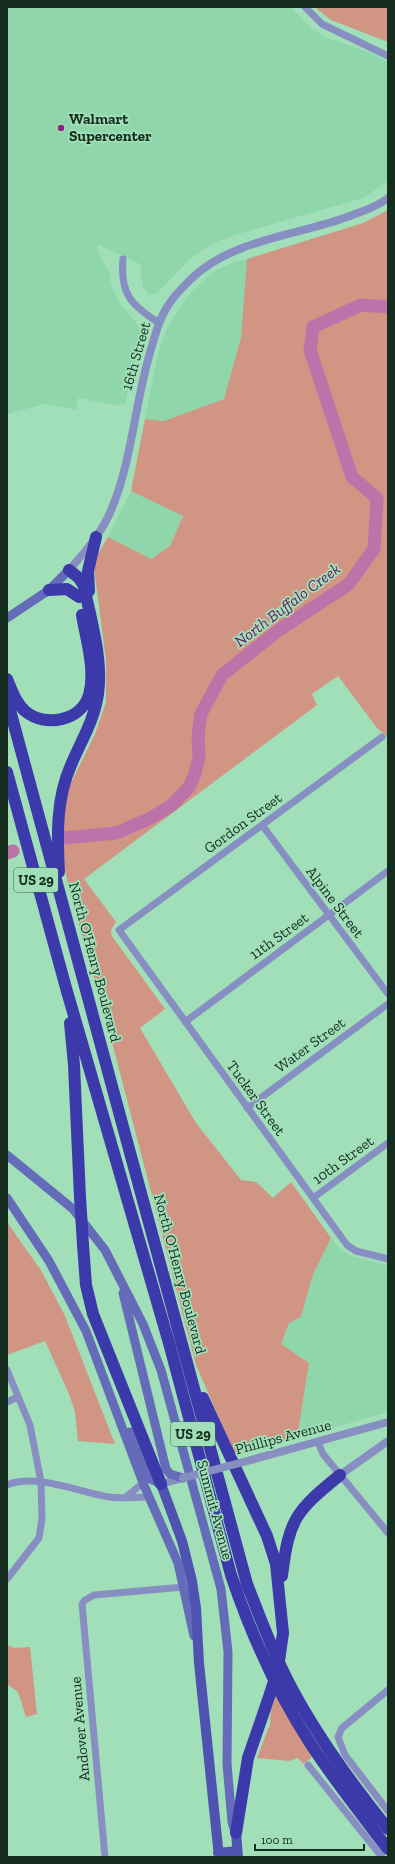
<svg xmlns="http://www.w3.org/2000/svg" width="395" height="1864" viewBox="0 0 395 1864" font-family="'Zilla Slab',serif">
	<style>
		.built { fill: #8fd6ab }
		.green { fill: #d19584 }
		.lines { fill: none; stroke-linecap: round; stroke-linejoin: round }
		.river { stroke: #bc73a9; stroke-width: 13 }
		.minor { stroke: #868ec2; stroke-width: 7 }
		.tertiary { stroke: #868ec2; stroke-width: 8 }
		.secondary { stroke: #646cba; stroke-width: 9 }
		.primary { stroke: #4e53b2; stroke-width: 10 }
		.motorway { stroke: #3c39ab; stroke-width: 12 }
		.tertiary-bridge { stroke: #868ec2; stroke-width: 8 }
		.motorway-bridge { stroke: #3c39ab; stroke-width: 12 }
		.poi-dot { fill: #962380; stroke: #a1dfb9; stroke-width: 1.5 }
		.labels { text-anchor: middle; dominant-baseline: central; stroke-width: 3.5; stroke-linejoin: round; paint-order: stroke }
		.shield { fill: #a1dfb9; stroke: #3e624d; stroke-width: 1 }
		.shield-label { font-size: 14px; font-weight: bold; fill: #142d1f }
		.poi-label { font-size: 15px; font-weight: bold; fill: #142d1f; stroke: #a1dfb9; text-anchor: start }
		.street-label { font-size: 15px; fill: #142d1f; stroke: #a1dfb9 }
		.water-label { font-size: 16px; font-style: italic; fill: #6c135b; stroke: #a1dfb9 }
	</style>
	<rect width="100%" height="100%" fill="#a1dfb9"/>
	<!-- built -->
	<path class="built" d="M7,7H291L313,29L325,37L371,53L388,62V181L363,198L235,235L213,243L190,259L157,293L149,295L143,287L140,273L142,265L97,244L98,252L109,272L111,284L120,304L138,325L141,333L125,404L116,405L78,398L77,410L45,404L7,414Z
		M247,259L241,337L224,399L164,421L145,419L158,353L166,330L179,308L194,289L212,273L229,264Z
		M131,491L183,515L170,546L151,559L108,537Z
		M331,1238L341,1250L351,1256L388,1265V1412L297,1438L309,1363L281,1344L289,1323L301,1317L312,1277Z"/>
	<!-- green -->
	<path class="green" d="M315,7H388V42L331,20Z
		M388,210V737L377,728L338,676L312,694L317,705L84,879L116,922L111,930L112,936L165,1009L140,1028L196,1123L241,1180L256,1182L273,1198L291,1182L331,1238L312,1277L301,1317L289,1323L281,1344L309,1363L297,1438L235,1454L196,1365L112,1042L69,889L62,854L63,820L68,789L95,734L106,702V660L94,568L98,554L108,537L151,559L170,546L183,516L131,491L145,419L164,421L224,399L241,337L247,259L363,223Z
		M7,1222L42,1272L65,1316L115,1444L78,1441L75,1412L69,1394L45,1341L7,1355Z
		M7,1645L14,1648L30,1647L37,1714L26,1717L18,1692L7,1684Z
		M276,1695L312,1757L303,1764L298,1758L289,1761L257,1758L270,1724L271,1710Z"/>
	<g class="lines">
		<!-- river -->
		<path class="river" d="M64,838L116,833L149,819L172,805L189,787L195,774L199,757L198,735L201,714L222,675L279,630L349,584L374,549L377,498L352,477L310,350L313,327L361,305L388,307
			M7,853L13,851"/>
		<!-- minor -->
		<path class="minor" d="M305,7L322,24L388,56
			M123,259C120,294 131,305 159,323
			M382,737L119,930L347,1245L356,1251L388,1259
			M262,825L388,994
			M185,1022L388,871
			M247,1108L388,1004
			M313,1198L388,1143
			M7,1370L30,1425L41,1482L42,1519L39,1538L7,1579
			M7,1402L18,1397
			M318,1442L323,1454L388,1533
			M7,1485C36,1473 79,1492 109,1497C122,1499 136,1497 149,1497
			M126,1497L143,1483
			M388,1690L342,1728L338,1737L345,1755L388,1811
			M308,1765L382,1857
			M105,1857L82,1604L85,1600L94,1595L184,1587"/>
		<!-- tertiary -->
		<path class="tertiary" d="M69,570C86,551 103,531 112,508C133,457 135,399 152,346C156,332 160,317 169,304C174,296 182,288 189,281C230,239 297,236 350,216C363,211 377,207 388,198
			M251,1460L388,1422
			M340,1475L388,1441
			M161,1484L183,1478"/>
		<!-- secondary -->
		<path class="secondary" d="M7,618L49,590L69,570
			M7,1155L73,1209L105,1250L143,1324L161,1370L221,1589L228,1652L227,1764L232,1822L235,1832
			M7,1198L49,1261L86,1331L143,1483L178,1563L194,1636
			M123,1293L166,1469L170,1474L183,1478
			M130,1432L150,1479L161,1484"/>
		<!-- primary -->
		<path class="primary" d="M161,1484L182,1541L192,1581L196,1608L199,1663L219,1857
			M236,1833L238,1857
			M218,1853L237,1851"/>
		<!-- motorway -->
		<path class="motorway" d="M49,590L67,589L79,597
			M89,591L88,571L96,537
			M7,679C12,691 16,703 25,711C45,728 81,721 89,695C96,671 86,639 82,615
			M7,699L247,1584C260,1617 272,1651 289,1683C316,1735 351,1783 388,1829
			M7,772L66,988L169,1343L231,1575C251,1634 276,1691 310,1743C334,1780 361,1814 388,1849
			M59,872C57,835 56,799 71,765C81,741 94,721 98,694C103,659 91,621 84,586L79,578L69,570
			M70,1023L74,1065L80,1197
			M83,1245L86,1285L93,1314L161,1484
			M203,1398L267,1536L276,1564L283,1633
			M282,1576C289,1518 296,1511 340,1475
			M236,1833L248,1758L270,1694"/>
		<!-- tertiary-bridge -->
		<path class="tertiary-bridge" d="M183,1478L251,1460"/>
		<!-- motorway-bridge -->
		<path class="motorway-bridge" d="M80,1197L83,1245
			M270,1694L278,1668L283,1633"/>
	</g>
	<!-- markers -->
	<circle class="poi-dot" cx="61" cy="128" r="4"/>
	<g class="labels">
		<!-- shield labels -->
		<g class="shield">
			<rect x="14" y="868" width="44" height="24" rx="3"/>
			<rect x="171" y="1422" width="44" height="24" rx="3"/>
		</g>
		<g class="shield-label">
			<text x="36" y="880">US 29</text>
			<text x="193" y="1434">US 29</text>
		</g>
		<!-- poi labels -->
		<g class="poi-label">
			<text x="69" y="119">Walmart<tspan x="69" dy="17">Supercenter</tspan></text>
		</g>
		<!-- street labels -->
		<g class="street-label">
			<text transform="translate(136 356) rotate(-74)">16th Street</text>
			<text transform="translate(243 823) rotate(-36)">Gordon Street</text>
			<text transform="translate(335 902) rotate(53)">Alpine Street</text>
			<text transform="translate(279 936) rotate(-36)">11th Street</text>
			<text transform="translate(95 962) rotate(75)">North O'Henry Boulevard</text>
			<text transform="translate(310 1045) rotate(-36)">Water Street</text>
			<text transform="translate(256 1098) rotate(54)">Tucker Street</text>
			<text transform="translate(343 1160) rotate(-36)">10th Street</text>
			<text transform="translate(180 1274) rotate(75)">North O'Henry Boulevard</text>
			<text transform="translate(283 1437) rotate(-15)">Phillips Avenue</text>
			<text transform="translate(215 1510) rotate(75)">Summit Avenue</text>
			<text transform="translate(80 1729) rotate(-95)">Andover Avenue</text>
		</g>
		<!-- water labels -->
		<g class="water-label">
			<text transform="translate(287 605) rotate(-37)">North Buffalo Creek</text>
		</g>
	</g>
	<!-- border -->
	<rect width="395" height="1864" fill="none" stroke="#142d1f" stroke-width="16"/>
	<!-- scale -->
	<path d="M255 1844v6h109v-6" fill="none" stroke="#142d1f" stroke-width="2"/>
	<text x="261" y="1844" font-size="12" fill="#142d1f" stroke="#a1dfb9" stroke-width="3" paint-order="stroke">100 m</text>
</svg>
